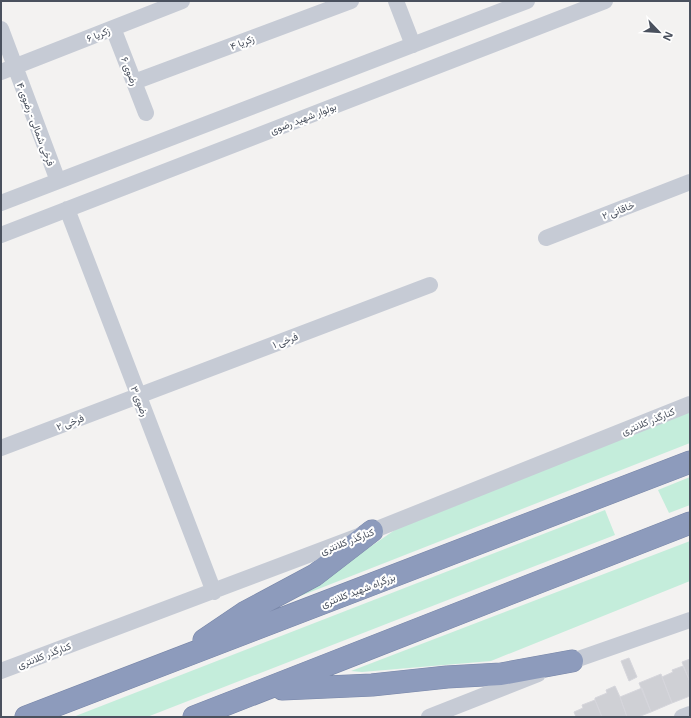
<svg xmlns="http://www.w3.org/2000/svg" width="691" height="718" viewBox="0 0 691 718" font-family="'Noto Sans',Vazirmatn,sans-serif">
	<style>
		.green { fill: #c4eddb }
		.building { fill: #cfd0d5; stroke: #d6d6dc }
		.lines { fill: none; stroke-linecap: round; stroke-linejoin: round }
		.highway-casing { stroke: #7886a8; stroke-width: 23 }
		.minor { stroke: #c6cbd5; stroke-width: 16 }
		.highway { stroke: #8d9bbc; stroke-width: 22 }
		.labels { text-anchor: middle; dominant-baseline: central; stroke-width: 4; stroke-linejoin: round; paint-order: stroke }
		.street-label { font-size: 10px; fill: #4a515e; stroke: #fff }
	</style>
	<rect width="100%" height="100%" fill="#f3f2f1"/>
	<!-- green -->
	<path class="green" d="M690,411V443L280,604L329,575L408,521Z
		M690,477V505L669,513L658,490Z
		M605,510L615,535L147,717H73Z
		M690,541V581L491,661L362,672L351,671Z"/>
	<!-- building -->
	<path class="building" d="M629,658L637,677L629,681L621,661Z
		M690,659V682L682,662Z
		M683,666L690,682V696L672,703L662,677L673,672L672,670Z
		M661,674L672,703L651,712L639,683Z
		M615,686L620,697L627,717H602L595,700V698L607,693L606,690Z
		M642,688L651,712L638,717H627L620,697Z
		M595,700L602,717H576L574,712L583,708L582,705Z"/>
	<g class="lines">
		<defs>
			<path id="highway" d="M204,640L244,613L315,575L372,531
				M282,689L372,685L447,677L501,674L572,661
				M26,717L690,462
				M194,717L690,523"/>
		</defs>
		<!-- highway casing -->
		<use href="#highway" class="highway-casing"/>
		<!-- minor -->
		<path class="minor" d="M396,1L413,45
			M113,28L146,113
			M1,29L58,181
			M1,72L182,1
			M134,82L351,1
			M1,203L527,1
			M67,209L214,592
			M1,235L605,1
			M546,238L690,182
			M1,448L430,285
			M561,665L690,620
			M1,671L372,531L690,404
			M429,717L538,674
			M682,717L690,714"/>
		<!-- highway -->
		<use href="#highway" class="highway"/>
	</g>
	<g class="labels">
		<!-- street labels -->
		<g class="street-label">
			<text transform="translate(98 34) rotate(-22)">زکریا ۶</text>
			<text transform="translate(242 42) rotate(-21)">زکریا ۴</text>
			<text transform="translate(130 71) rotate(69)">رضوی ۶</text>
			<text transform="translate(303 118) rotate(-21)">بولوار شهید رضوی</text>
			<text transform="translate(36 124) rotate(69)">فرخی شمالی - رضوی ۴</text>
			<text transform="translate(618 210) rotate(-21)">خاقانی ۲</text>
			<text transform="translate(285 340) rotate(-21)">فرخی ۱</text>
			<text transform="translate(140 401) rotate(69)">رضوی ۳</text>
			<text transform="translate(648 421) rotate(-22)">کنارگذر کلانتری</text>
			<text transform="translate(70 422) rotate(-21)">فرخی ۲</text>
			<text transform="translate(347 541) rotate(-21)">کنارگذر کلانتری</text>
			<text transform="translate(358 590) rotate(-21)">بزرگراه شهید کلانتری</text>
			<text transform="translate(44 655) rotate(-21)">کنارگذر کلانتری</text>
		</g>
	</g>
	<!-- border -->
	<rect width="691" height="718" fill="none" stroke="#4a515e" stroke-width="4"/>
	<!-- north arrow -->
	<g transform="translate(659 32) rotate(115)" stroke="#ffffff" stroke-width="3" paint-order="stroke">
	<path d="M0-3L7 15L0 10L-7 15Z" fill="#4a515e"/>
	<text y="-6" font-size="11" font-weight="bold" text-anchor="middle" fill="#4a515e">N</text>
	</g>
</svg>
